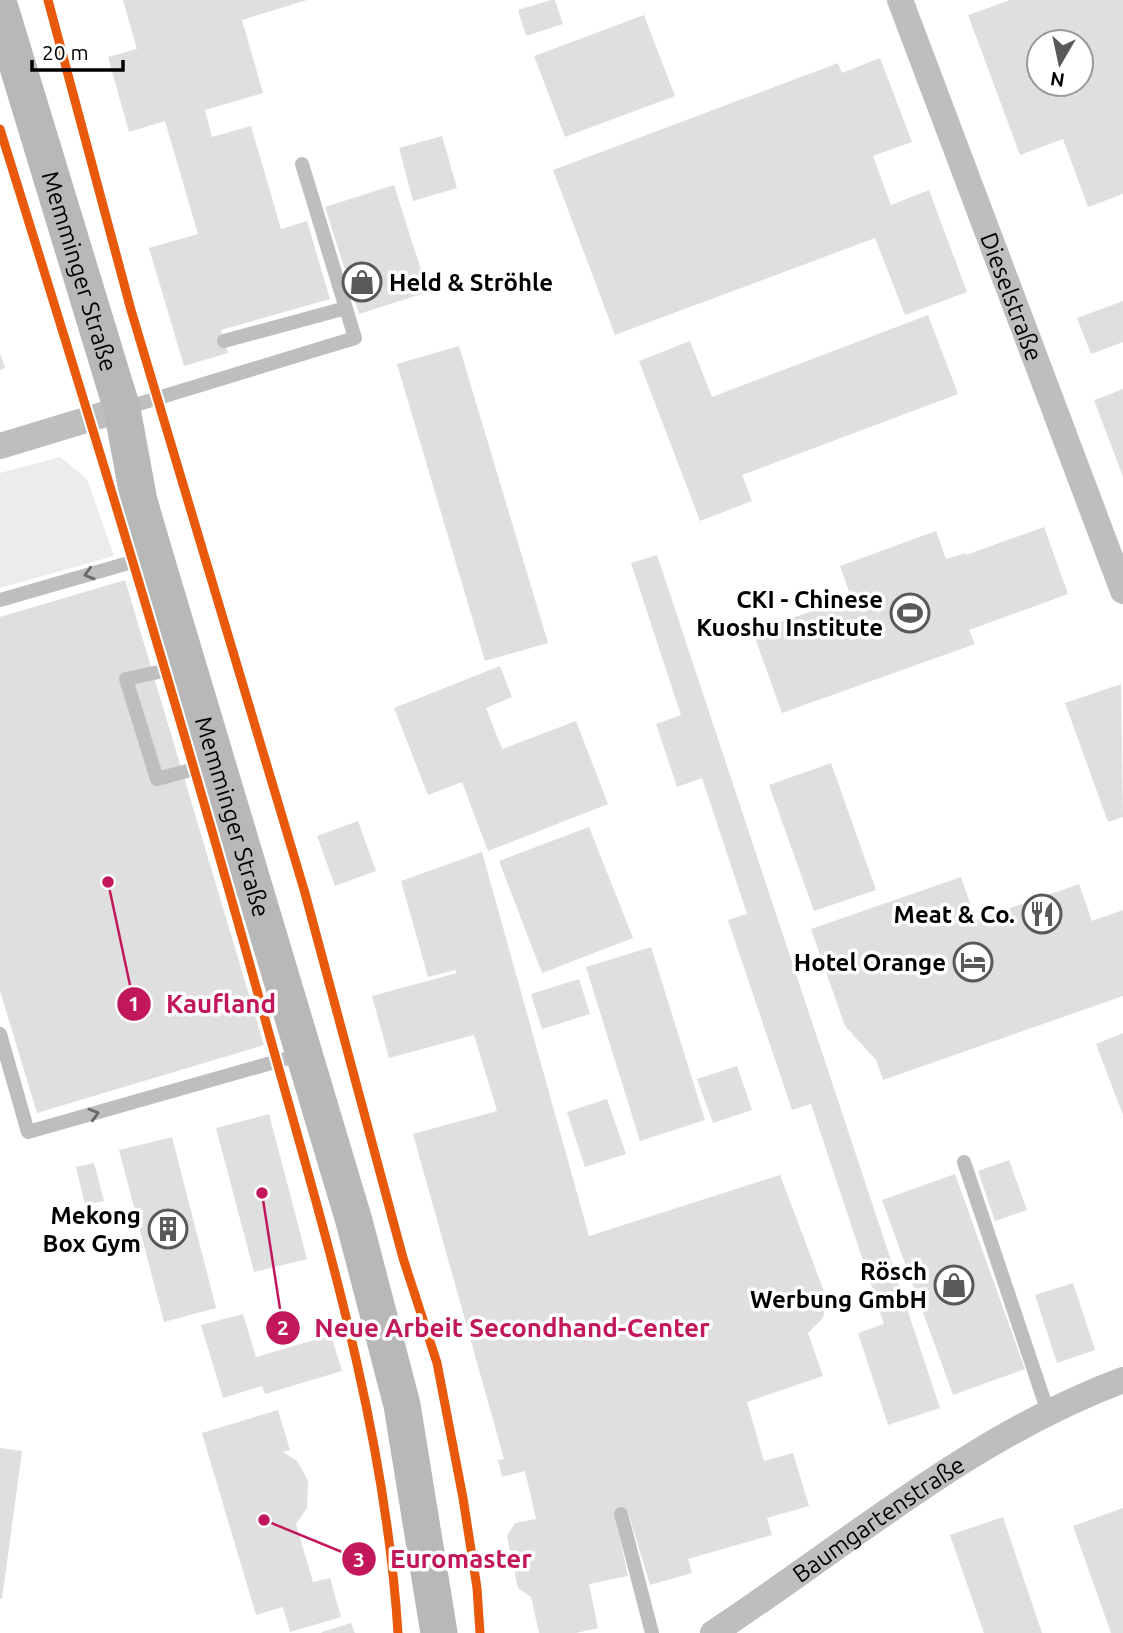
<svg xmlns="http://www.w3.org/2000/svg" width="1123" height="1633" viewBox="0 0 1123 1633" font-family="Ubuntu,sans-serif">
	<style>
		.green { fill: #ececec }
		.building { fill: #dfdfdf; fill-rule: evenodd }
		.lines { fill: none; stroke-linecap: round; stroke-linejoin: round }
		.lane { stroke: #bebebe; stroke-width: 14 }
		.street { stroke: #bebebe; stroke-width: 26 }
		.secondary { stroke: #b8b8b8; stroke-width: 37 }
		.cycleway-casing { stroke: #fff; stroke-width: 13 }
		.cycleway { stroke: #e8590c; stroke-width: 9 }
		.oneway { stroke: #686868 }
		.labels { text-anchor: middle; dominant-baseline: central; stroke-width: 7; stroke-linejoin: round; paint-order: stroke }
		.street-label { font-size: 24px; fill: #000; stroke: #fff }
		.poi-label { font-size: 24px; font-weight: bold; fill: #000; stroke: #fff; text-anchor: end }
		.leader { fill: none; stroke: #c2185b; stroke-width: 2.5 }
		.callout-dot { fill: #c2185b; stroke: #fff; stroke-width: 2.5 }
		.mark-label { font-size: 21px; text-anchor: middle; font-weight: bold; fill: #fff }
		.callout-label { font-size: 26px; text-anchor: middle; font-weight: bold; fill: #c2185b; stroke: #fff; stroke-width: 7; stroke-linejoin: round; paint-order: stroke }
	</style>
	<rect width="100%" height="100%" fill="#fff"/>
	<!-- green -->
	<path class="green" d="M60,457L87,479L114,556L0,588V473Z"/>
	<!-- building -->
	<path class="building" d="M123,0H307L242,20L263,93L205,110L212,137L251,126L281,229L307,221L330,299L221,330L228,353L184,366L149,248L198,234L165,121L129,132L108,57L137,49Z
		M551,0H555L563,24L526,36L518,10Z
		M1010,0H1123V194L1088,207L1063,139L1020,155L968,15ZM1039,42H1081V84H1039Z
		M644,15L675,96L565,137L534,56Z
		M880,58L912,142L873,156L891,205L929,190L967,292L905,315L875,238L615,335L553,170L838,63L842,73Z
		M442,136L457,188L413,201L399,148Z
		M394,185L428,292L359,314L325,207Z
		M1123,301V342L1091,354L1077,318Z
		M928,315L958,394L742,475L752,501L700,521L639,361L690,341L712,397Z
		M459,346L548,643L485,661L397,364Z
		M0,353L5,368L0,370Z
		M1123,389V477L1094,400Z
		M1044,527L1068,594L969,630L975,644L782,713L753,632L851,597L840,566L936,531L946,559L965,553L966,555Z
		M657,555L940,1408L888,1425L858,1333L884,1324L811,1104L792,1110L728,920L747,914L702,778L677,787L656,724L681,715L631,563Z
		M125,580L264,1045L37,1113L0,991V617Z
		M500,666L512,697L486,708L502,749L576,721L608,804L488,851L462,782L428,795L394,708Z
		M1121,684L1123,817L1108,822L1065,703Z
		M831,763L876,890L814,911L769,785Z
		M358,821L376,871L335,886L317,836Z
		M589,827L633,938L542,973L499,861Z
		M482,852L589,1236L780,1175L827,1299L823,1318L808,1333L823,1376L747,1402L764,1461L793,1453L809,1506L767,1518L772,1535L688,1559L692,1573L650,1585L628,1512L615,1516L628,1576L589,1584L598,1628L576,1633H539L531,1597L518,1588L507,1536L515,1523L536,1519L525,1471L502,1477L498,1460L504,1459L413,1134L497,1111L474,1035L389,1058L372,996L457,973L455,970L428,977L401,881Z
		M961,877L976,920L1079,884L1092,921L1123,910V996L883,1080L876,1060L845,1026L811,929Z
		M651,947L705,1120L640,1141L586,967Z
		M579,979L590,1014L542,1029L531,994Z
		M1123,1033V1115L1096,1044Z
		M737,1066L752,1110L713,1123L697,1079Z
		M607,1099L626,1154L585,1167L567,1112Z
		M269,1114L307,1259L254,1272L216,1128Z
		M172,1137L216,1308L164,1322L119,1150Z
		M1009,1160L1027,1210L995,1221L978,1171Z
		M94,1163L104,1201L85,1205L76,1167Z
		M955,1174L1025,1369L953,1395L882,1200Z
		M1073,1283L1095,1350L1057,1363L1035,1295Z
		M243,1314L256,1357L331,1335L342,1371L265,1394L262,1386L223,1398L201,1325Z
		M278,1410L290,1450L283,1452L297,1461L308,1481L307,1508L296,1524L313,1582L330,1578L341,1617L290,1632L283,1607L256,1615L202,1433Z
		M0,1448L22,1451L2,1599H0Z
		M1123,1508V1633H1111L1073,1526Z
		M1003,1517L1042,1633H984L950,1535Z
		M351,1623L355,1633H322V1632Z"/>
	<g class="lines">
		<!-- lane -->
		<path class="lane" d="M224,341L346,308
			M122,409L355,338L302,164
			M0,600L153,556
			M187,666L126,679L157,779L217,763
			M0,1034L28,1132L303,1054
			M964,1162L1048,1412
			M621,1514L652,1633"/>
		<!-- street -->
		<g class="street">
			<path id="s1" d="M900,0L1123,591"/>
			<path d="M0,446L122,409"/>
			<path id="s2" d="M713,1633C847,1545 972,1436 1123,1380"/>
		</g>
		<!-- secondary -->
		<path class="secondary" id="s3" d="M0,8L122,409L139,501L155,556L354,1221L402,1405L439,1633"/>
		<defs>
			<path id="cycleway" d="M48,0L131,310L305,893L403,1258L437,1363L463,1498L477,1588L480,1633
				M0,129C93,428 185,728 268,1030C323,1228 385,1426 398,1633"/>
		</defs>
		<!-- cycleway casing -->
		<use href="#cycleway" class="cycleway-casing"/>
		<!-- cycleway -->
		<use href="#cycleway" class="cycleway"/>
	</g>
	<!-- one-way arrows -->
	<defs><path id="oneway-chevron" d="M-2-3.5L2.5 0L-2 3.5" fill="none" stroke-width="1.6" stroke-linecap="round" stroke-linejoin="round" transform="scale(1.75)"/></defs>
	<g class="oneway">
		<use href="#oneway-chevron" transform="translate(89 574) rotate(164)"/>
		<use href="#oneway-chevron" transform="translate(94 1114) rotate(-16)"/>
	</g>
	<!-- icons -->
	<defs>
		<symbol id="shop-ring" viewBox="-11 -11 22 22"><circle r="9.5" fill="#fff" stroke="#595959" stroke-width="1.5"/><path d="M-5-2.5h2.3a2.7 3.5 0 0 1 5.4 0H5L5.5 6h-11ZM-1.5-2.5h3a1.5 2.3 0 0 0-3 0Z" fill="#595959"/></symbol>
		<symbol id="stadium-ring" viewBox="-11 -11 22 22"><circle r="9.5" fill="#fff" stroke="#595959" stroke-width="1.5"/><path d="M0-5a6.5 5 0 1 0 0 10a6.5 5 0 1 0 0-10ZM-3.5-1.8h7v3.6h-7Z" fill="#595959"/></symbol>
		<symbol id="restaurant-ring" viewBox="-11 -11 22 22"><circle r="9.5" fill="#fff" stroke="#595959" stroke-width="1.5"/><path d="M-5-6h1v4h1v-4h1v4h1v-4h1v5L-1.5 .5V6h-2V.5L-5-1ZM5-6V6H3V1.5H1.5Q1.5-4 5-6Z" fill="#595959"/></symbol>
		<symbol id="hotel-ring" viewBox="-11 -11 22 22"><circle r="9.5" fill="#fff" stroke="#595959" stroke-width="1.5"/><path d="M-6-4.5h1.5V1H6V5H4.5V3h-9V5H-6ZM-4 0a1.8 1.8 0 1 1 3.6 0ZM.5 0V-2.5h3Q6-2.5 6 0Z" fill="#595959"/></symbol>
		<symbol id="building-ring" viewBox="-11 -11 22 22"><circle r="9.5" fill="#fff" stroke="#595959" stroke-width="1.5"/><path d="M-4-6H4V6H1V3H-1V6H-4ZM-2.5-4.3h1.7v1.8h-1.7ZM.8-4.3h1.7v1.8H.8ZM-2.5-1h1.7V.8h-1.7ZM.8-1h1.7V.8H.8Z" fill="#595959"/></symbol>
	</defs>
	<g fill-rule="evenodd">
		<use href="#shop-ring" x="340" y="260" width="44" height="44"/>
		<use href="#stadium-ring" x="888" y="591" width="44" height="44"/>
		<use href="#restaurant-ring" x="1020" y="892" width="44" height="44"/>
		<use href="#hotel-ring" x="951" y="940" width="44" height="44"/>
		<use href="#building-ring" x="146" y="1207" width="44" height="44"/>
		<use href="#shop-ring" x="932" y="1263" width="44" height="44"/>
	</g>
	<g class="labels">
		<!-- street labels -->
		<g class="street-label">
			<text stroke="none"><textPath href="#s3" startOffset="275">Memminger Straße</textPath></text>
			<text stroke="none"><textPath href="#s1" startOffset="317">Dieselstraße</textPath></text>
			<text stroke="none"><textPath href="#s3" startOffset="842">Memminger Straße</textPath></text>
			<text stroke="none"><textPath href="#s2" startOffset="201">Baumgartenstraße</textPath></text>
		</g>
		<!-- poi labels -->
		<g class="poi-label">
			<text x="389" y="282" text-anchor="start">Held &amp; Ströhle</text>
			<text x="883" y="599">CKI - Chinese<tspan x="883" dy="28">Kuoshu Institute</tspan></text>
			<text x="1015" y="914">Meat &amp; Co.</text>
			<text x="946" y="962">Hotel Orange</text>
			<text x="141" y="1215">Mekong<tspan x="141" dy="28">Box Gym</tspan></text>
			<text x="927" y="1271">Rösch<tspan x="927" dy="28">Werbung GmbH</tspan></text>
		</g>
	</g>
	<!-- callouts -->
	<path class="leader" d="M108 882L134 1004M262 1193L283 1328M264 1520L359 1559"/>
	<g class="callout-dot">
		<circle cx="108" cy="882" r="7"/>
		<circle cx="262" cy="1193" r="7"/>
		<circle cx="264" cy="1520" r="7"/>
		<circle cx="134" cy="1004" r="18"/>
		<circle cx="283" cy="1328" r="18"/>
		<circle cx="359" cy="1559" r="18"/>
	</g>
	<g class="mark-label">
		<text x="134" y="1011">1</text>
		<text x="283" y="1335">2</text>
		<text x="359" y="1567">3</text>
	</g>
	<g class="callout-label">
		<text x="221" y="1013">Kaufland</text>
		<text x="512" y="1337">Neue Arbeit Secondhand-Center</text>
		<text x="461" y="1568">Euromaster</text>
	</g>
	<!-- north arrow -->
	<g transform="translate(1060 63) rotate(189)"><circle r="33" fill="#ffffff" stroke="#999999" stroke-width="2"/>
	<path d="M0-5L12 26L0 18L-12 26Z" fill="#595959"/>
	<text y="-10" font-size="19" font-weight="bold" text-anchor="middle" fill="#000000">N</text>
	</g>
	<!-- scale -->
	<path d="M32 60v10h91v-10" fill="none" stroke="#000000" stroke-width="3.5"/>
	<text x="42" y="60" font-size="21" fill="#000000" stroke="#ffffff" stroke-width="5" paint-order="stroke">20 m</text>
</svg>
